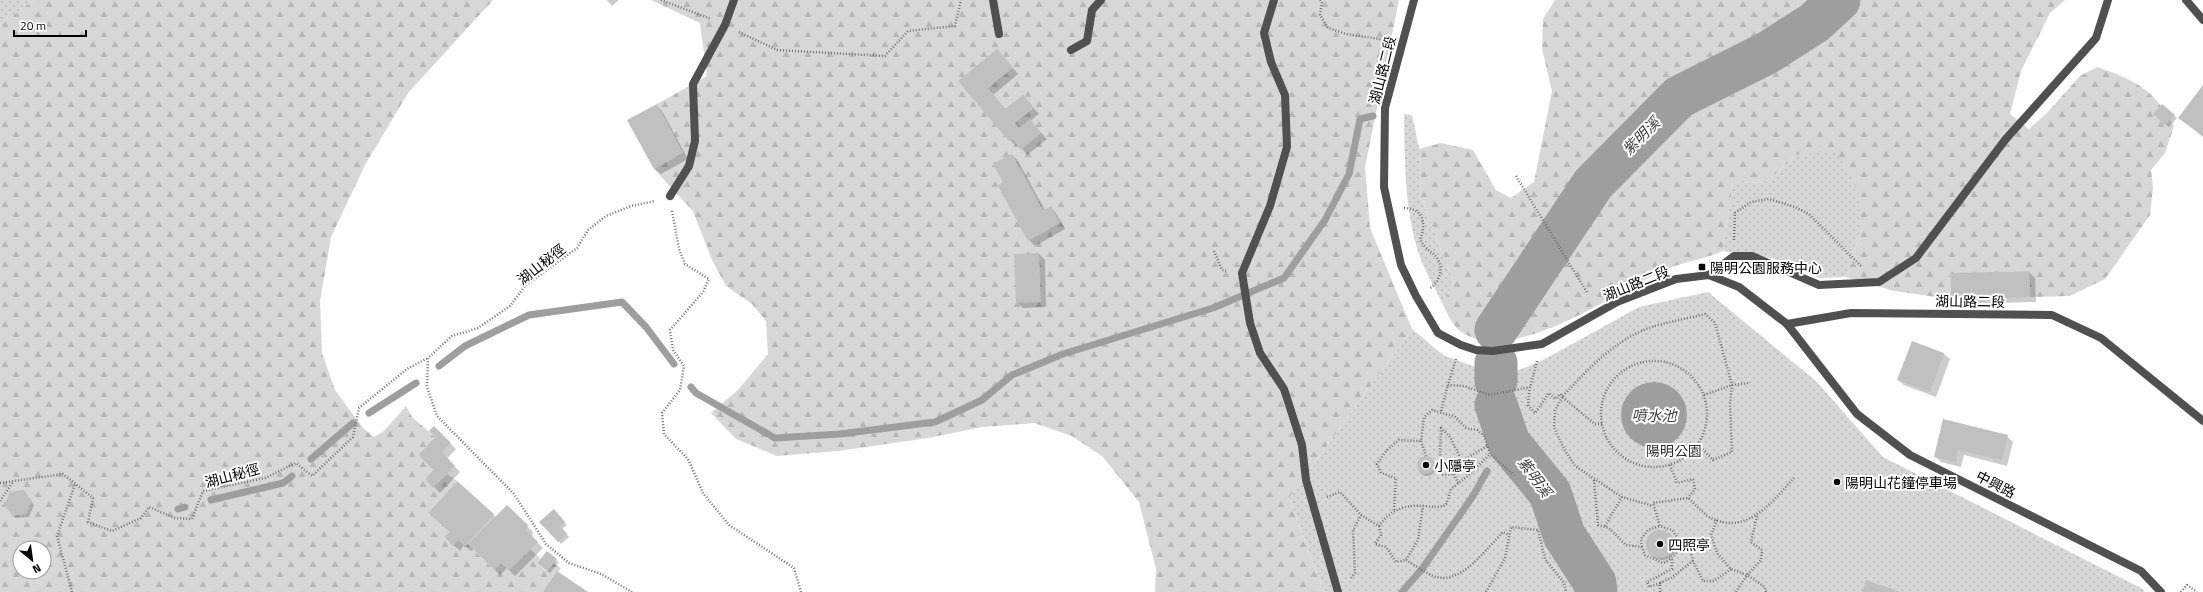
<svg xmlns="http://www.w3.org/2000/svg" width="2203" height="592" viewBox="0 0 2203 592" font-family="'Titillium Web','Noto Sans TC',sans-serif">
	<style>
		.forest { fill: url(#forest-firs); fill-rule: evenodd }
		.park { fill: url(#park-dots) }
		.water { fill: #9e9e9e }
		.shadow { fill: #0003 }
		.lines { fill: none; stroke-linecap: round; stroke-linejoin: round }
		.stream { stroke: #9e9e9e; stroke-width: 7 }
		.river { stroke: #9e9e9e; stroke-width: 43 }
		.building { fill: #c0c0c0 }
		.path { stroke: #727272; stroke-width: 2.5; stroke-dasharray: 1 2; stroke-linecap: butt }
		.pedestrian { stroke: #505050; stroke-width: 8 }
		.minor { stroke: #505050; stroke-width: 8 }
		.tertiary { stroke: #505050; stroke-width: 8 }
		.poi-dot { fill: #000; stroke: #fff; stroke-width: 1.5 }
		.labels { text-anchor: middle; dominant-baseline: central; stroke-width: 4; stroke-linejoin: round; paint-order: stroke }
		.street-label { font-size: 14px; fill: #000; stroke: #fff }
		.poi-label { font-size: 14px; fill: #000; stroke: #fff; text-anchor: start }
		.park-label { font-size: 14px; fill: #2e2e2e; stroke: #fff }
		.water-label { font-size: 15px; font-style: italic; fill: #3f3f3f; stroke: #fff }
	</style>
	<defs>
		<pattern id="forest-firs" width="22" height="20" patternUnits="userSpaceOnUse"><rect width="22" height="20" fill="#d7d7d7"/><path d="M5 1l3.5 6h-7zM16 11l3.5 6h-7z" fill="#b7b7b7"/></pattern>
		<pattern id="park-dots" width="8" height="8" patternUnits="userSpaceOnUse"><rect width="8" height="8" fill="#d7d7d7"/><path d="M2 2h.1M6 6h.1" fill="none" stroke="#b7b7b7" stroke-width="1.8" stroke-linecap="round"/></pattern>
	</defs>
	<rect width="100%" height="100%" fill="#fff"/>
	<!-- forest -->
	<path class="forest" d="M33,0H493L408,93L365,165L331,237L320,301L322,353L335,390L363,428L374,437L384,431L406,406L412,417L435,437L418,455L433,470L425,479L433,487L447,474L457,481L428,513L449,532L444,538L453,545L458,540L465,546L468,544L494,570L501,563L530,549L540,558L537,563L546,571L553,563L561,568L543,592H0V25ZM20,548H44V572H20Z
		M651,0H1399L1365,167L1370,228L1412,329L1289,498L1324,592H1155L1156,569L1139,502L1103,457L1072,436L1034,423L983,427L928,438L838,451L777,456L736,439L711,413L738,390L768,354L766,321L752,304L726,286L712,260L693,211L654,169L683,153L657,104L707,76L700,23Z
		M1555,0H2065L2050,13L2021,71L2010,114L2029,129L2047,113L2080,76L2097,67C2118,74 2142,83 2156,100C2163,108 2168,118 2174,126L2165,153L2151,170L2153,187L2150,215L2105,279L2070,296L2030,297L2029,271L1950,274L1951,299L1894,291L1846,277L1862,228L1796,155L1767,182L1733,183L1723,251C1703,260 1681,262 1662,271C1614,293 1511,368 1460,331C1452,325 1447,312 1442,303L1454,284L1421,197L1419,149L1441,143L1473,150L1496,190L1511,198L1534,182L1552,91L1542,49L1543,19Z"/>
	<!-- park -->
	<path class="park" d="M0,0H33L0,25Z
		M1404,114L1412,115L1419,148L1421,197L1454,284L1442,303C1436,290 1428,276 1422,262C1404,216 1405,163 1404,114Z
		M1835,150L1857,188L1862,228L1846,277L1819,278L1772,258L1723,251L1733,183L1767,182L1796,155Z
		M1708,292L1817,382L1883,457L2141,588L2145,592H1324L1289,498L1412,329L1443,355L1481,369L1512,373L1545,359L1639,307Z"/>
	<!-- water -->
	<path class="water" d="M1621 415a33 33 0 1 1 66 0a33 33 0 1 1-66 0Z"/>
	<!-- shadow -->
	<path class="shadow" d="M607,0H619L612,6Z
		M997,50L1018,74L993,95L1006,110L1023,96L1039,114L1030,121L1047,139L1027,155L1018,144L1016,146L1010,140L980,103Z
		M2203,86V137L2180,118Z
		M657,105L662,111L688,159L661,174L655,169L629,121Z
		M2162,105L2177,118L2169,127L2154,114Z
		M1012,155L1018,161L1045,210L1051,207L1056,213L1065,229L1035,246L1029,240L1005,183Z
		M1039,254L1045,260L1046,307L1023,308L1017,302Z
		M2029,272L2035,278L2036,302L1957,304L1952,298Z
		M1912,342L1944,354L1950,359L1936,397L1904,385L1898,380Z
		M434,427L456,449L447,459L460,472L440,493L426,479L435,470L437,437Z
		M2007,436L2013,442L2007,466L1964,455L1961,467L1941,462L1935,456Z
		M1418 467a9 9 0 1 1 18 0a9 9 0 1 1-18 0Z
		M458,482L496,517L507,506L533,532L532,537L543,548L515,576L507,568L500,575L474,549L471,551L464,545L460,551L451,543L450,532Z
		M26,494L34,505L29,517L16,518L13,515Z
		M554,510L567,525L562,529L569,537L561,544L541,522Z
		M1648 546a14 14 0 1 1 28 0a14 14 0 1 1-28 0Z
		M556,560L559,562L550,573L538,563Z"/>
	<g class="lines">
		<!-- stream -->
		<path class="stream" d="M439,366L465,346L529,315L622,302L646,327L674,364
			M691,387L696,393L775,438L840,434L935,422L982,400L1012,375L1063,354L1213,308L1284,278L1325,220L1349,174L1360,119L1373,116
			M369,413L416,383
			M1505,448L1509,443
			M311,459L353,423
			M211,500L283,483L292,476
			M178,509L185,507
			M1402,592L1422,569L1473,496L1487,471"/>
		<!-- river -->
		<path class="river" d="M1496,330L1593,184L1679,97L1767,53L1814,23L1839,0
			M1496,363V381
			M1496,405L1509,443L1550,493L1564,535L1595,583L1596,592"/>
	</g>
	<!-- building -->
	<path class="building" d="M997,49L1013,68L988,88L1005,109L1023,95L1034,108L1015,123L1019,128L1030,119L1041,133L1021,150L1012,139L1009,141L958,81Z
		M2203,85V136L2178,118Z
		M657,104L683,153L654,169L627,120Z
		M2162,104L2175,115L2165,125L2153,114Z
		M1012,154L1043,210L1051,206L1060,223L1028,241L998,186L1003,182L993,164Z
		M1039,253L1041,302L1016,303L1014,254Z
		M2029,271L2030,297L1951,299L1950,273Z
		M1912,341L1944,353L1930,392L1897,380Z
		M1943,419L2008,435L2002,460L1958,450L1956,462L1934,457Z
		M434,426L451,443L442,452L455,466L433,488L425,479L433,470L418,455L435,437L429,431Z
		M1417 465a9 9 0 1 1 18 0a9 9 0 1 1-18 0Z
		M457,481L494,514L465,546L458,540L453,546L444,537L449,532L428,513Z
		M24,490L32,501L26,514L13,516L4,505L10,492Z
		M507,505L528,525L526,530L538,542L509,571L501,563L494,570L468,544Z
		M554,509L565,522L560,526L567,534L558,542L539,522Z
		M1646 544a14 14 0 1 1 28 0a14 14 0 1 1-28 0Z
		M547,551L557,559L547,571L537,563Z
		M557,571L588,592H543Z
		M1866,580L1901,592H1862Z"/>
	<g class="lines">
		<!-- path -->
		<path class="path" d="M661,0L711,19
			M1320,0L1322,2L1320,15L1328,28L1346,34L1386,40
			M739,32L777,50L885,56L908,31L955,26L961,0
			M1516,176L1588,294
			M1404,208C1423,208 1427,224 1420,239C1426,251 1431,250 1437,258C1444,268 1440,282 1430,288
			M672,211L679,249L685,264L709,279L703,292L670,330L673,350L684,366L680,390L662,413L664,434L688,459L703,493L729,525L794,568L801,592
			M1734,240L1735,213L1751,202L1769,199L1795,207L1809,214L1861,266
			M1214,251L1222,270L1226,271
			M1456,359L1448,385L1464,386L1490,395L1530,387
			M1537,361L1529,392L1528,405L1535,413L1549,393L1555,399L1560,394L1562,397L1555,411L1554,427L1563,447L1575,466L1622,497L1653,506
			M1601 414a53 53 0 1 1 106 0a53 53 0 1 1-106 0Z
			M1704,395L1732,385L1750,383
			M1441,411L1448,385
			M1602,424H1595L1562,397C1585,373 1607,348 1637,333C1658,323 1682,320 1705,314L1715,323L1732,385L1730,404L1732,452L1713,460L1698,445
			M1421,441L1426,456
			M1462,461L1450,437L1441,428L1440,451L1442,475L1454,474L1465,468L1462,461L1487,446
			M1670,465L1677,483L1693,479L1695,489L1688,498
			M1454,474L1458,483
			M1594,480L1598,525L1609,528L1626,545L1642,547L1645,555L1663,563C1673,558 1680,553 1680,541
			M0,483L63,474L93,498L88,522L112,531L141,518L149,507L175,518L192,519L203,491L265,478L296,463L312,476L353,437L359,408L407,369L428,358
			M1327,497L1340,492L1361,515L1379,526C1390,510 1405,504 1425,506C1433,507 1437,508 1446,505L1451,489L1469,475L1490,454
			M0,501L13,482
			M1394,510L1396,478L1381,473L1377,464L1387,450L1399,440L1421,441L1424,417L1432,410L1455,417L1466,428L1477,430L1484,436L1490,454L1514,475
			M1717,520L1711,535L1717,553L1731,569L1747,575L1765,587L1766,592
			M1379,526L1381,535L1375,544L1386,547L1396,562L1406,560L1418,540L1423,506
			M1605,526L1622,497
			M1642,547L1641,539L1648,530L1660,526
			M1406,560C1415,565 1426,574 1436,577C1462,584 1486,549 1503,532L1509,535
			M1731,569L1714,581H1703L1693,561L1687,539L1680,541L1672,530L1660,526L1653,503L1688,498C1695,504 1703,514 1711,518C1748,536 1772,501 1795,477
			M1351,578L1355,573L1353,530L1361,515
			M1660,583L1671,578L1693,561
			M72,592L57,536L75,484
			M632,592L601,574L569,563L546,544L514,494L437,416L427,387L428,358L452,336L478,328L510,306L525,286L577,248L588,230L606,216L631,206L655,201
			M1486,592L1505,558L1511,527L1538,530L1545,559L1564,583L1566,592
			M1660,592V583L1649,587L1647,582L1672,569V558
			M1736,592L1747,575L1761,560L1762,550L1751,542L1757,516
			M2181,592L2187,585L2197,592"/>
		<!-- pedestrian -->
		<path class="pedestrian" d="M1274,0L1264,33L1271,62L1285,95L1287,147L1270,206L1242,273L1250,323L1260,353L1284,389L1302,445L1306,480L1338,592"/>
		<!-- minor -->
		<path class="minor" d="M993,0L999,34
			M2186,0L2203,20
			M1071,50L1087,41L1092,10L1101,0
			M670,196L689,166L695,141L693,84L725,25L734,0
			M1709,275L1734,256H1752L1819,285L1879,282L1916,258L2005,140L2096,38L2108,0
			M1787,324L1857,414L1910,455L2141,571L2161,592"/>
		<!-- tertiary -->
		<path class="tertiary" d="M1414,0L1385,108L1384,187L1401,265L1416,296L1438,333L1461,345L1476,350L1493,351L1542,344L1617,302L1676,279L1709,275L1739,287L1787,324L1851,313L2052,315L2101,338L2203,421"/>
	</g>
	<!-- markers -->
	<g class="poi-dot">
		<rect x="1698" y="263" width="8" height="8" rx="2"/>
		<circle cx="1426" cy="465" r="4"/>
		<circle cx="1837" cy="482" r="4"/>
		<circle cx="1660" cy="544" r="4"/>
	</g>
	<g class="labels">
		<!-- street labels -->
		<g class="street-label">
			<text transform="translate(1382 70) rotate(-76)">湖山路二段</text>
			<text transform="translate(541 264) rotate(-38)">湖山秘徑</text>
			<text transform="translate(1636 283) rotate(-22)">湖山路二段</text>
			<text transform="translate(1970 301) rotate(1)">湖山路二段</text>
			<text transform="translate(232 475) rotate(-15)">湖山秘徑</text>
			<text transform="translate(1996 484) rotate(27)">中興路</text>
		</g>
		<!-- poi labels -->
		<g class="poi-label">
			<text x="1710" y="267">陽明公園服務中心</text>
			<text x="1434" y="465">小隱亭</text>
			<text x="1845" y="482">陽明山花鐘停車場</text>
			<text x="1668" y="544">四照亭</text>
		</g>
		<!-- park labels -->
		<g class="park-label">
			<text x="1674" y="450">陽明公園</text>
		</g>
		<!-- water labels -->
		<g class="water-label">
			<text transform="translate(1641 136) rotate(-45)">紫明溪</text>
			<text x="1654" y="415">噴水池</text>
			<text transform="translate(1535 477) rotate(54)">紫明溪</text>
		</g>
	</g>
	<!-- north arrow -->
	<g transform="translate(32 560) rotate(151)"><circle r="19" fill="#ffffff" stroke="#999999"/>
	<path d="M0-3L7 15L0 10L-7 15Z" fill="#000000"/>
	<text y="-6" font-size="11" font-weight="bold" text-anchor="middle" fill="#000000">N</text>
	</g>
	<!-- scale -->
	<path d="M14 30v6h72v-6" fill="none" stroke="#000000" stroke-width="2"/>
	<text x="20" y="30" font-size="12" fill="#000000" stroke="#ffffff" stroke-width="3" paint-order="stroke">20 m</text>
</svg>
